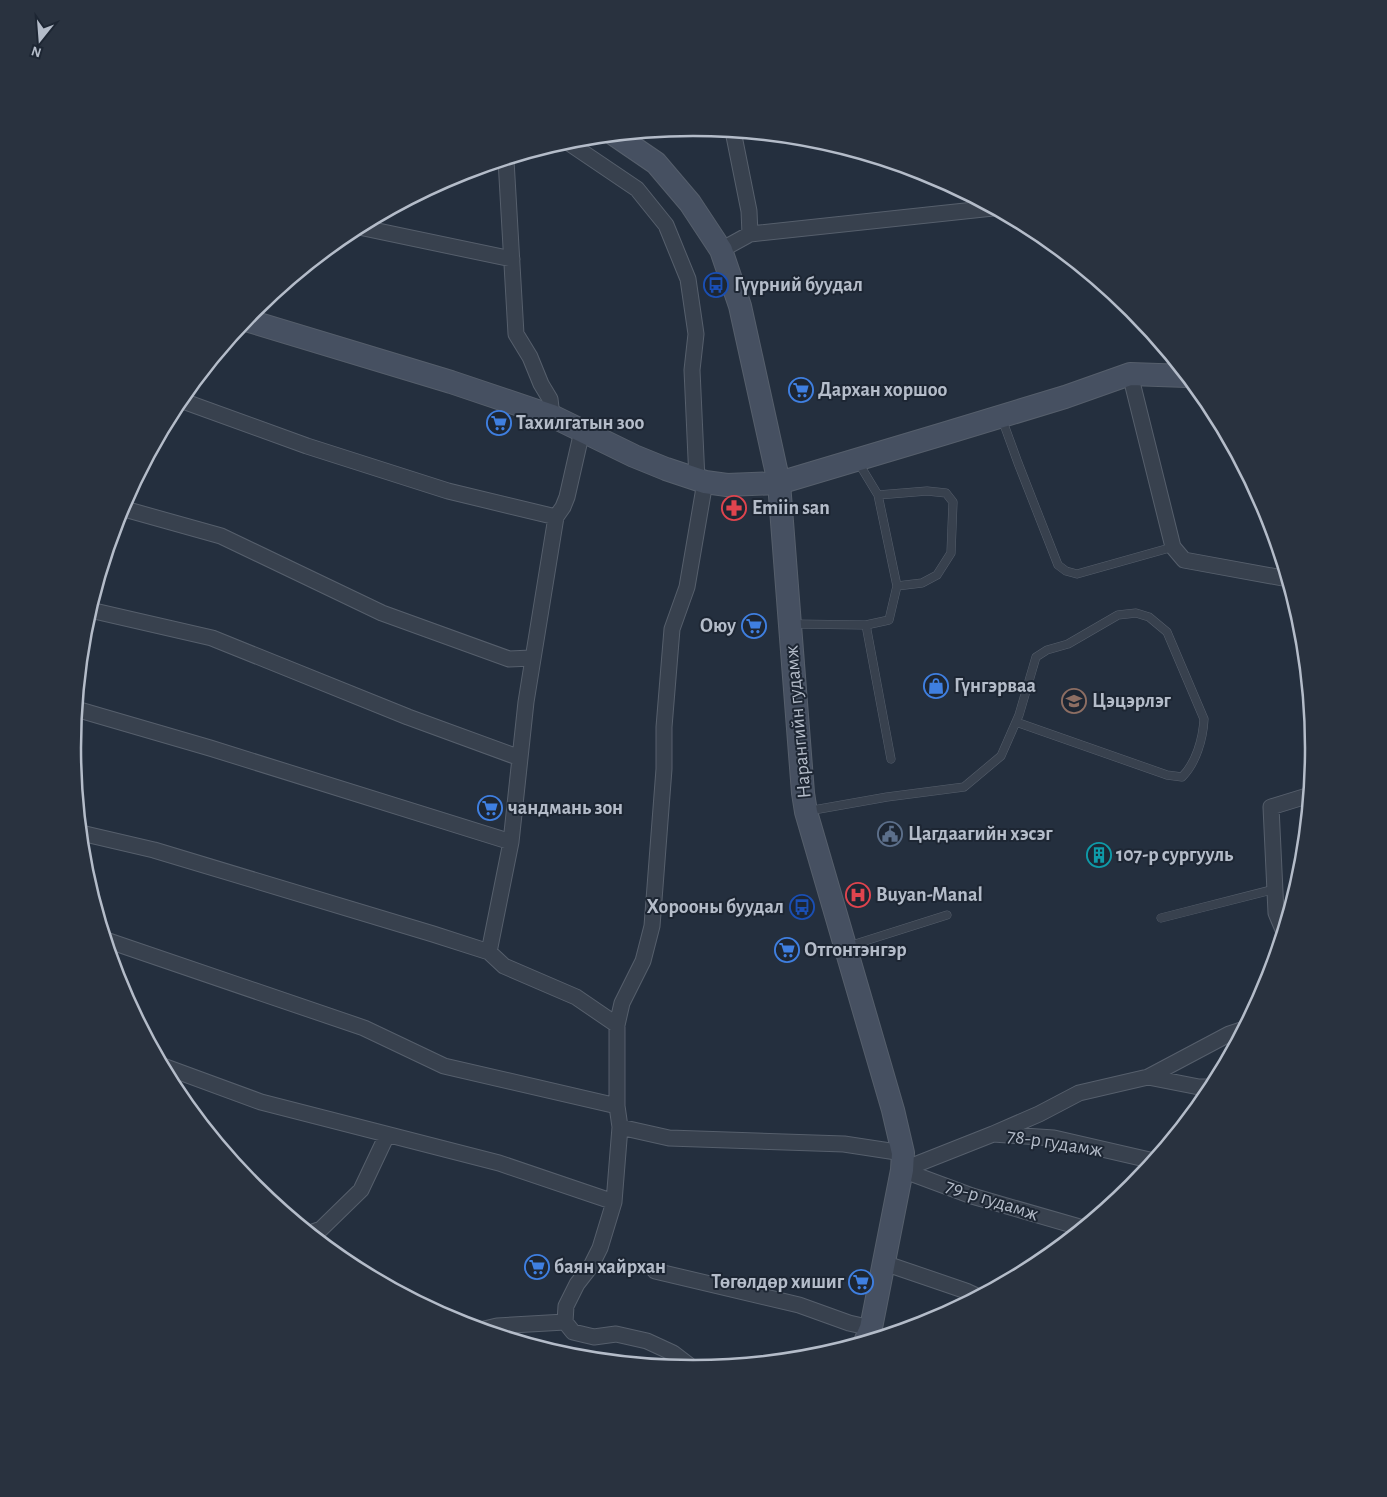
<svg xmlns="http://www.w3.org/2000/svg" width="1387" height="1497" viewBox="0 0 1387 1497" font-family="'Alegreya Sans',sans-serif">
	<style>
		.lines { fill: none; stroke-linecap: round; stroke-linejoin: round }
		.lane-casing { stroke: #565f6c; stroke-width: 9 }
		.street-casing { stroke: #565f6c; stroke-width: 17 }
		.secondary-casing { stroke: #565f6c; stroke-width: 24 }
		.lane { stroke: #38414e; stroke-width: 8 }
		.street { stroke: #38414e; stroke-width: 15 }
		.secondary { stroke: #465061; stroke-width: 22 }
		.labels { text-anchor: middle; dominant-baseline: central; stroke-width: 4; stroke-linejoin: round; paint-order: stroke }
		.poi-label { font-size: 20px; font-weight: bold; fill: #b4bcc9; stroke: #1d2633; text-anchor: start }
		.street-label { font-size: 20px; fill: #b4bcc9; stroke: #1d2633 }
		.rim { fill: none; stroke: #b4bcc9; stroke-width: 2.5 }
	</style>
	<rect width="100%" height="100%" fill="#242f3e"/>
	<g class="lines">
		<defs>
			<path id="lane" d="M1002,419L1018,463L1058,565L1066,571L1077,574L1173,547
				M878,495L927,491L946,493L953,502L951,553L937,575L922,583L897,586
				M792,624L866,625L889,620L897,586L878,495L858,462
				M866,625L891,759
				M808,811L887,797L964,787L1001,756L1019,715L1036,657L1047,650L1068,644L1118,615L1136,613L1149,617L1167,632L1204,719C1203,739 1196,763 1182,777L1167,775L1016,722
				M1161,918L1275,889
				M846,947L947,915"/>
			<path id="street" d="M566,141L637,189L666,225L688,279L696,334L692,370L697,480
				M506,160L516,334L530,357L541,384L550,399L552,416
				M359,227L512,259
				M750,234L993,208
				M721,250L750,234L749,211L733,131
				M1130,374L1173,547L1184,560L1288,579
				M180,400L307,446L448,491L556,517
				M582,431L567,497L563,507L556,517L526,702L511,842L489,952L504,966L576,997L617,1025V1106L620,1127L614,1202L600,1248L591,1266L577,1284L566,1306L565,1322L573,1332L594,1337L616,1334L647,1341L673,1353L694,1369
				M121,508L221,536L382,613L509,659L532,658
				M90,610L212,638L408,717L520,758
				M76,709L210,748L511,842
				M81,833L154,850L433,934L489,952
				M1284,932L1276,913L1271,807L1310,795
				M106,940L364,1028L444,1066L617,1106
				M617,1025L622,1003L643,961L652,926L664,769V727L672,629L687,587L705,482
				M163,1066L261,1102L499,1163L614,1202
				M1148,1077L1199,1087H1213
				M620,1127L669,1138L844,1144L903,1153
				M993,1134L1039,1114L1079,1093L1148,1077L1229,1034L1244,1029
				M902,1170L993,1134L1054,1138L1154,1161
				M902,1170L972,1196L1083,1228
				M310,1233L321,1229L361,1190L387,1135
				M884,1263L966,1291L979,1297
				M655,1271L799,1305L849,1323L871,1328
				M480,1330L497,1326L565,1322"/>
			<path id="secondary" d="M615,135L656,163L690,203L721,250L740,306L779,483L803,793L806,812L893,1110L903,1153L902,1170L871,1328L865,1342
				M246,320L451,382L552,416L634,456L666,469L705,482L727,485L779,483L943,434L1065,397L1130,374L1187,376"/>
		</defs>
		<!-- lane casing -->
		<use href="#lane" class="lane-casing"/>
		<!-- street casing -->
		<use href="#street" class="street-casing"/>
		<!-- secondary casing -->
		<use href="#secondary" class="secondary-casing"/>
		<!-- lane -->
		<use href="#lane" class="lane"/>
		<!-- street -->
		<use href="#street" class="street"/>
		<!-- secondary -->
		<use href="#secondary" class="secondary"/>
	</g>
	<!-- icons -->
	<defs>
		<symbol id="bus-ring" viewBox="-11 -11 22 22"><circle r="9.5" fill="#1d2633" stroke="#1a4fb4" stroke-width="1.5"/><path d="M-5-6H5V4H4V6H2V4H-2V6H-4V4H-5ZM-3.5-4V0h7V-4ZM-3.5 1.2v1.5H-2V1.2ZM2 1.2v1.5H3.5V1.2Z" fill="#1a4fb4"/></symbol>
		<symbol id="supermarket-ring" viewBox="-11 -11 22 22"><circle r="9.5" fill="#1d2633" stroke="#3f7fe0" stroke-width="1.5"/><path d="M-6-5.5h2.5l.6 2H6L4.5 2H-2.5L-4.4-4H-6ZM-1.5 3.2a1.3 1.3 0 1 0 .1 0ZM3 3.2a1.3 1.3 0 1 0 .1 0Z" fill="#3f7fe0"/></symbol>
		<symbol id="pharmacy-ring" viewBox="-11 -11 22 22"><circle r="9.5" fill="#1d2633" stroke="#e0444e" stroke-width="1.5"/><path d="M-2-6h4v4h4v4h-4v4h-4v-4h-4v-4h4Z" fill="#e0444e"/></symbol>
		<symbol id="shop-ring" viewBox="-11 -11 22 22"><circle r="9.5" fill="#1d2633" stroke="#3f7fe0" stroke-width="1.5"/><path d="M-5-2.5h2.3a2.7 3.5 0 0 1 5.4 0H5L5.5 6h-11ZM-1.5-2.5h3a1.5 2.3 0 0 0-3 0Z" fill="#3f7fe0"/></symbol>
		<symbol id="school-ring" viewBox="-11 -11 22 22"><circle r="9.5" fill="#1d2633" stroke="#8d6e63" stroke-width="1.5"/><path d="M0-5L7-2L0 1L-7-2ZM-4 1L0 2.5L4 1V4Q0 6-4 4Z" fill="#8d6e63"/></symbol>
		<symbol id="civic-ring" viewBox="-11 -11 22 22"><circle r="9.5" fill="#1d2633" stroke="#5c6f8a" stroke-width="1.5"/><path d="M-.6-6.5H3V-4.5H.6V-3L4-1V1h2V6H-6V1h2V-1L-.6-3ZM-1.2 2.5V6h2.4V2.5Z" fill="#5c6f8a"/></symbol>
		<symbol id="building-ring" viewBox="-11 -11 22 22"><circle r="9.5" fill="#1d2633" stroke="#0f9aa8" stroke-width="1.5"/><path d="M-4-6H4V6H1V3H-1V6H-4ZM-2.5-4.3h1.7v1.8h-1.7ZM.8-4.3h1.7v1.8H.8ZM-2.5-1h1.7V.8h-1.7ZM.8-1h1.7V.8H.8Z" fill="#0f9aa8"/></symbol>
		<symbol id="hospital-ring" viewBox="-11 -11 22 22"><circle r="9.5" fill="#1d2633" stroke="#e0444e" stroke-width="1.5"/><path d="M-5-5h3v3.5h4V-5h3V5h-3V1.5h-4V5h-3Z" fill="#e0444e"/></symbol>
	</defs>
	<g fill-rule="evenodd">
		<use href="#bus-ring" x="702" y="271" width="28" height="28"/>
		<use href="#supermarket-ring" x="787" y="376" width="28" height="28"/>
		<use href="#supermarket-ring" x="485" y="409" width="28" height="28"/>
		<use href="#pharmacy-ring" x="720" y="494" width="28" height="28"/>
		<use href="#supermarket-ring" x="740" y="612" width="28" height="28"/>
		<use href="#shop-ring" x="922" y="672" width="28" height="28"/>
		<use href="#school-ring" x="1060" y="687" width="28" height="28"/>
		<use href="#supermarket-ring" x="476" y="794" width="28" height="28"/>
		<use href="#civic-ring" x="876" y="820" width="28" height="28"/>
		<use href="#building-ring" x="1085" y="841" width="28" height="28"/>
		<use href="#hospital-ring" x="844" y="881" width="28" height="28"/>
		<use href="#bus-ring" x="788" y="893" width="28" height="28"/>
		<use href="#supermarket-ring" x="773" y="936" width="28" height="28"/>
		<use href="#supermarket-ring" x="523" y="1253" width="28" height="28"/>
		<use href="#supermarket-ring" x="847" y="1268" width="28" height="28"/>
	</g>
	<g class="labels">
		<!-- poi labels -->
		<g class="poi-label">
			<text x="734" y="285">Гүүрний буудал</text>
			<text x="818" y="390">Дархан хоршоо</text>
			<text x="516" y="423">Тахилгатын зоо</text>
			<text x="752" y="508">Emiin san</text>
			<text x="736" y="626" text-anchor="end">Оюу</text>
			<text x="954" y="686">Гүнгэрваа</text>
			<text x="1092" y="701">Цэцэрлэг</text>
			<text x="508" y="808">чандмань зон</text>
			<text x="908" y="834">Цагдаагийн хэсэг</text>
			<text x="1116" y="855">107-р сургууль</text>
			<text x="876" y="895">Buyan-Manal</text>
			<text x="784" y="907" text-anchor="end">Хорооны буудал</text>
			<text x="804" y="950">Отгонтэнгэр</text>
			<text x="554" y="1267">баян хайрхан</text>
			<text x="844" y="1282" text-anchor="end">Төгөлдөр хишиг</text>
		</g>
		<!-- street labels -->
		<g class="street-label">
			<text transform="translate(798 722) rotate(-95)">Нарангийн гудамж</text>
			<text transform="translate(1055 1143) rotate(9)">78-р гудамж</text>
			<text transform="translate(992 1200) rotate(18)">79-р гудамж</text>
		</g>
	</g>
	<!-- crop -->
	<path d="M0 0H1387V1497H0ZM81 748a612 612 0 1 1 1224 0a612 612 0 1 1-1224 0Z" fill="#29323f" fill-rule="evenodd"/>
	<path class="rim" d="M81 748a612 612 0 1 1 1224 0a612 612 0 1 1-1224 0Z"/>
	<!-- north arrow -->
	<g transform="translate(40 40) rotate(197)" stroke="#1d2633" stroke-width="4" paint-order="stroke">
	<path d="M0-4L9 19L0 12L-9 19Z" fill="#b4bcc9"/>
	<text y="-8" font-size="14" font-weight="bold" text-anchor="middle" fill="#b4bcc9">N</text>
	</g>
</svg>
